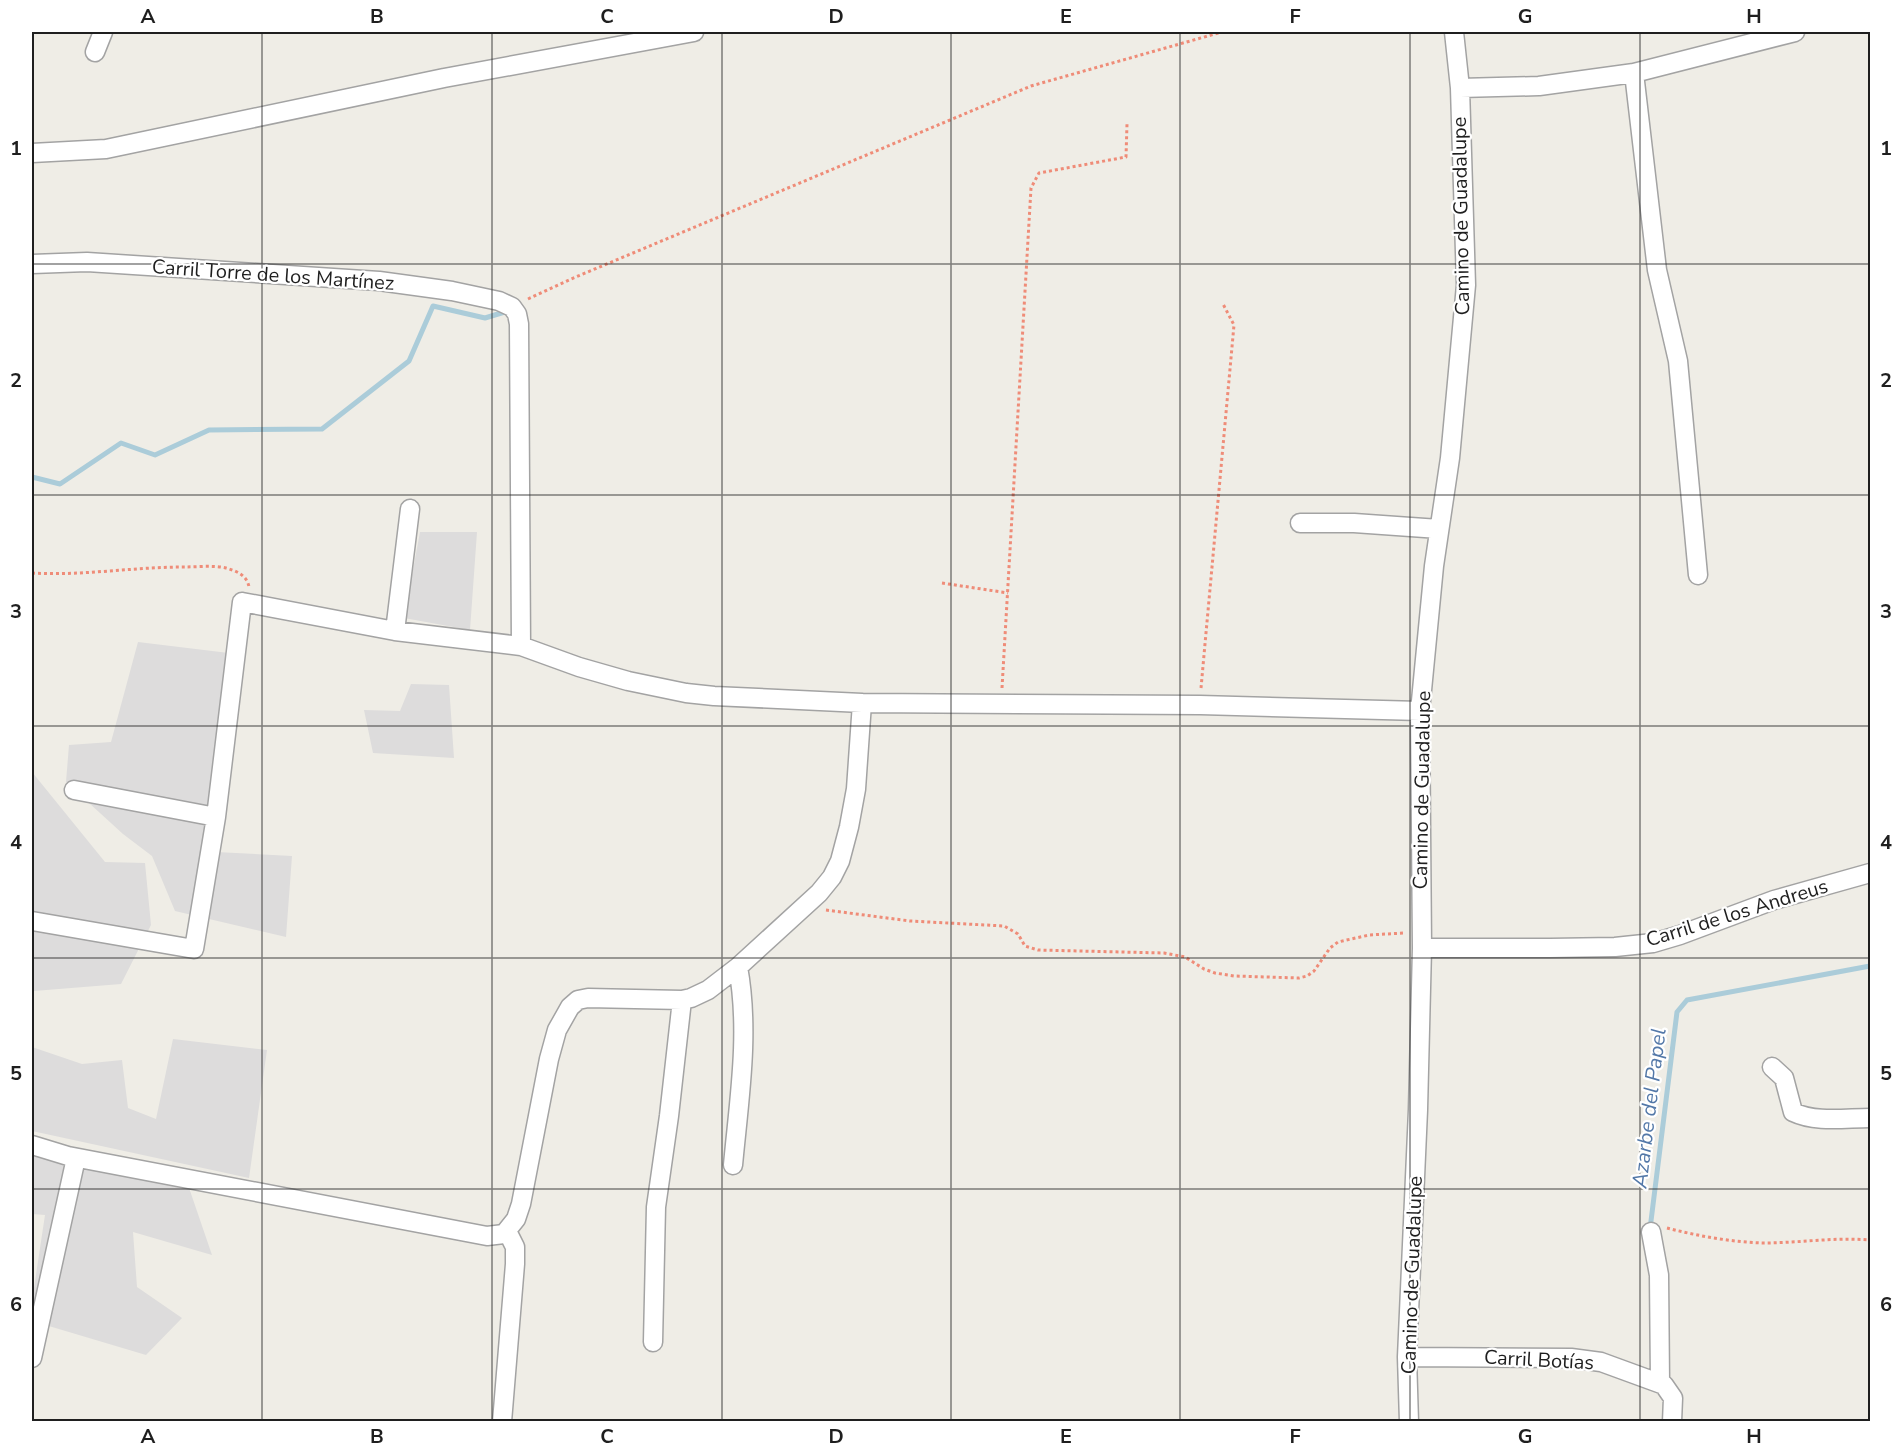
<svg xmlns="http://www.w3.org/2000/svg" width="1902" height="1453" viewBox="0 0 1902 1453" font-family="'Nunito Sans',sans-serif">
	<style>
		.residential { fill: #dddcdc }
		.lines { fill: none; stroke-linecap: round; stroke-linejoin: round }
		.stream { stroke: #abccd9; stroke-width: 5 }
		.minor-casing { stroke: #a3a3a3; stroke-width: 21 }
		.path { stroke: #ef8c78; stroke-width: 3; stroke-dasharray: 3 3; stroke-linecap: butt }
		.minor { stroke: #fff; stroke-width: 18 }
		.grid { fill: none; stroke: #1f1f1f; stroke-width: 1.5; stroke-opacity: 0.55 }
		.labels { text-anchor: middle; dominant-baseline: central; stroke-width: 4.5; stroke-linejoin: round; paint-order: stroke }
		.street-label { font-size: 20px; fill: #1f1f1f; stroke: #fff }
		.water-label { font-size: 21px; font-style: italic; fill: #5378a8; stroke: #fff }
		.neatline { fill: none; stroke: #1f1f1f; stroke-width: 2 }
		.grid-label { font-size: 20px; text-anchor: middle; font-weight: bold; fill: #1f1f1f }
	</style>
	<rect width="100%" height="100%" fill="#efede6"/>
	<!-- residential -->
	<path class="residential" d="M420,532H477L470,630L404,618Z
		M138,642L237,654L216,852L292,856L286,937L175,911L152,856L123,834L66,782L69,745L111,742Z
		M411,684L449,685L454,758L373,753L364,710L400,711Z
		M32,772L105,862L145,863L151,925L121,984L34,991L32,1010Z
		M173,1039L267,1050L249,1178L32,1131V1047L82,1064L122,1060L128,1108L156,1119Z
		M32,1145L186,1179L212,1255L133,1232L137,1287L182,1318L146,1355L32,1321V1301L45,1215L32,1214Z"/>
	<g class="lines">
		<!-- stream -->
		<path class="stream" d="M32,477L60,484L121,443L155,455L209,430L322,429L409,361L433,306L485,318L508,311
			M1650,1229L1677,1012L1687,1000L1870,966"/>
		<defs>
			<path id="minor" d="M95,52L103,32
				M1634,73L1657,270L1678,361L1698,575
				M1460,88L1539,86L1634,73L1795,32
				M32,153L106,149L444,78L694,32
				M32,264L87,262L379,281L452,291L499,301L512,307L517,314L519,324L521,646
				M1300,523H1354L1439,529
				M395,631L410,509
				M74,790L216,817
				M32,921L194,949L216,817L242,602L395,631L521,646L579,667L628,681L686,693L714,696L862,703L1200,705L1420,711
				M1422,948H1550L1615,947L1653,943L1680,935L1774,900L1870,873
				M1772,1067L1784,1078L1793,1112C1816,1123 1845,1118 1870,1118
				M32,1145L68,1156L487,1236L504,1234L516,1219L521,1204L549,1059L557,1030L570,1007L578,1000L588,998L682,1000L691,998L708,990L738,967L819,893L832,877L840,861L849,827L856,789L862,703
				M733,1165C739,1100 750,1032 738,967
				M1651,1232L1659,1275L1660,1383
				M653,1342L656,1207L669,1116L682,1000
				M1407,1357L1571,1358L1601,1362L1664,1385L1673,1398L1672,1422
				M32,1358L76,1158
				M502,1422L515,1264V1247L507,1231
				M1409,1422L1407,1357L1418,1110L1422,948L1420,711L1434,566L1450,458L1466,285L1460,88L1454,32"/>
		</defs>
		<!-- minor casing -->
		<use href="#minor" class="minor-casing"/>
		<!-- path -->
		<path class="path" d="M528,299L571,279L1031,86L1222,32
			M32,573C82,576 133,567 184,567C197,567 213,565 226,568C236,571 247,575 249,587
			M942,583L1008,593
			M1002,688L1031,188L1039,173L1126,157L1127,124
			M1201,688L1234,325L1223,304
			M826,910L910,921L1004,926L1018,934L1025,946L1038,950L1164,953L1185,957L1204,969L1215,973L1234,976L1299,978L1307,976L1314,971L1330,948L1338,942L1369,935L1405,933
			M1667,1228C1698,1236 1731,1242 1763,1243C1799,1243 1834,1237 1870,1240"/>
		<!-- minor -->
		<use href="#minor" class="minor"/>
	</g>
	<!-- grid -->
	<path class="grid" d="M262,32V1422M492,32V1422M722,32V1422M951,32V1422M1180,32V1422M1410,32V1422M1640,32V1422M32,264H1870M32,495H1870M32,726H1870M32,958H1870M32,1189H1870"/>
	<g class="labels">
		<!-- street labels -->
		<g class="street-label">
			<text transform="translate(1461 216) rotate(-91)">Camino de Guadalupe</text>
			<text transform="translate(273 275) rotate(4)">Carril Torre de los Martínez</text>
			<text transform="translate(1422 790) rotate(-89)">Camino de Guadalupe</text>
			<text transform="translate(1737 913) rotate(-17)">Carril de los Andreus</text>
			<text transform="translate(1412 1275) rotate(-88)">Camino de Guadalupe</text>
			<text transform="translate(1539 1360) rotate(3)">Carril Botías</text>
		</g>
		<!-- water labels -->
		<g class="water-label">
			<text transform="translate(1649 1108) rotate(-83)">Azarbe del Papel</text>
		</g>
	</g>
	<!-- border -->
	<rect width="1902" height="1453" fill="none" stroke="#ffffff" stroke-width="66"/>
	<rect x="33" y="33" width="1836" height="1387" class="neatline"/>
	<g class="grid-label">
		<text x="148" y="23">A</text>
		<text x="377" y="23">B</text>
		<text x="607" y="23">C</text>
		<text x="836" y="23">D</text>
		<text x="1066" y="23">E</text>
		<text x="1295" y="23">F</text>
		<text x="1525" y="23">G</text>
		<text x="1754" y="23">H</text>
		<text x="16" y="155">1</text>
		<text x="1886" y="155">1</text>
		<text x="16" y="387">2</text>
		<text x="1886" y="387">2</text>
		<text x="16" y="618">3</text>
		<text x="1886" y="618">3</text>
		<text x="16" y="849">4</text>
		<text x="1886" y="849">4</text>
		<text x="16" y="1080">5</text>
		<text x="1886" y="1080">5</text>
		<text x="16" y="1311">6</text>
		<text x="1886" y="1311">6</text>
		<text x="148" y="1443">A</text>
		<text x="377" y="1443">B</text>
		<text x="607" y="1443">C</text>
		<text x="836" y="1443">D</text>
		<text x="1066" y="1443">E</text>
		<text x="1295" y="1443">F</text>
		<text x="1525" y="1443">G</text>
		<text x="1754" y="1443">H</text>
	</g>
</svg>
